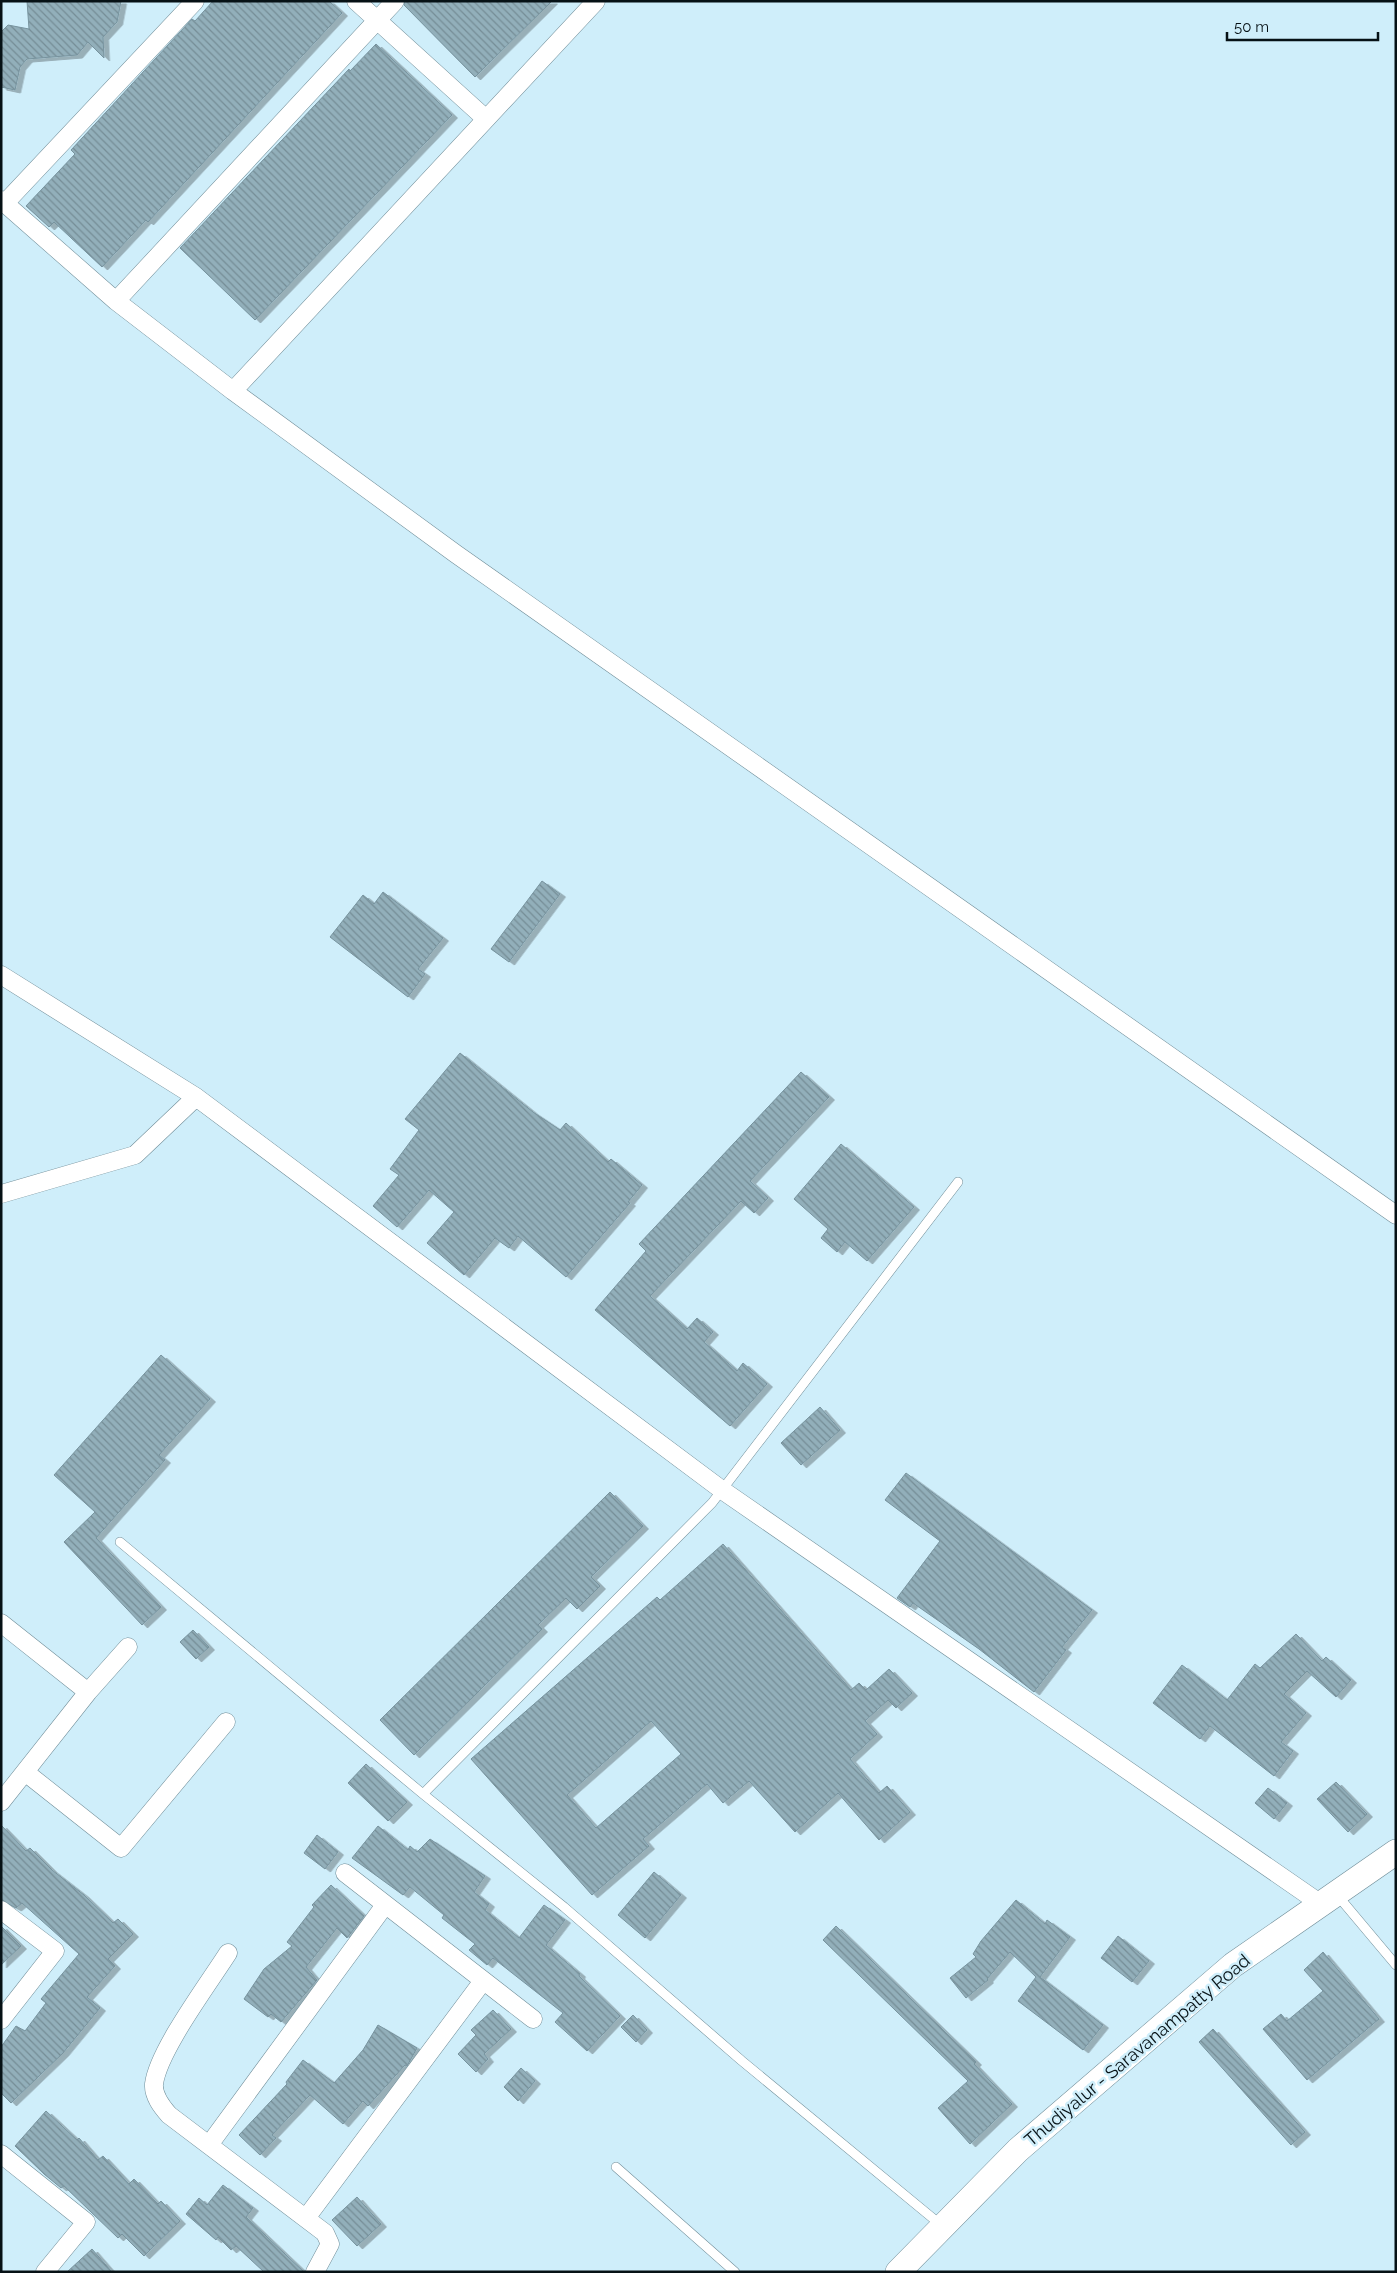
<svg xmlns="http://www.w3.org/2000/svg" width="1397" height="2273" viewBox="0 0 1397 2273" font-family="Raleway,sans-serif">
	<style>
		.building { fill: url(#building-back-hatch); stroke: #77939e; fill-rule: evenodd; filter: url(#shadow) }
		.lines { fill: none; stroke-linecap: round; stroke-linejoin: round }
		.lane-casing { stroke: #708d98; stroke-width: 10 }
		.street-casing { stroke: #708d98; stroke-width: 19 }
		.secondary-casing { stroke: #708d98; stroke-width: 26 }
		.lane { stroke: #fff; stroke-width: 9 }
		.street { stroke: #fff; stroke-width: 18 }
		.secondary { stroke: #fff; stroke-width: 25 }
		.labels { text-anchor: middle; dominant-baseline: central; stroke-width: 5; stroke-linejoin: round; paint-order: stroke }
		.street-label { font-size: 18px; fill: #061115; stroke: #cfeefa }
	</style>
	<defs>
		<pattern id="building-back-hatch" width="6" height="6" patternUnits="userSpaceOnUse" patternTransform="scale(1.25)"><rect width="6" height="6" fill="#92afba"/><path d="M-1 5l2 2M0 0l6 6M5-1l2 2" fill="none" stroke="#758d96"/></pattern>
		<filter id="shadow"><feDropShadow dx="5.5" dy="3" stdDeviation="0" flood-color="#0004"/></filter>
	</defs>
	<rect width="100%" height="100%" fill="#cfeefa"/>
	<!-- building -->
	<path class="building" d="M27,1H121L117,22L103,37L104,58L88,42L77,55L27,59L20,67L15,90L1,87V32L8,25L29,29Z
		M213,1H329L342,13L148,222L146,220L102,267L54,222L49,227L26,206L75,154L71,150L192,19L195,21Z
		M405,1H552L475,77L404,5Z
		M376,44L452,115L255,320L180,248L349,69L350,71Z
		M542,881L560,894L509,962L491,949Z
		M383,892L443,938L418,969L425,974L408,997L330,937L363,895L374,904Z
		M460,1053L533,1112L560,1130L566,1123L608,1162L611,1159L642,1185L628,1202L630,1203L566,1277L518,1236L509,1248L495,1238L464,1275L427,1243L454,1212L429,1190L397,1227L373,1206L399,1175L390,1169L419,1130L405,1119Z
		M801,1072L829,1097L750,1181L768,1198L754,1213L741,1201L650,1296L687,1329L697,1318L713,1332L704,1342L737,1371L743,1363L767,1384L730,1426L595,1310L646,1251L639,1244Z
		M841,1144L914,1207L867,1261L845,1242L837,1252L821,1238L828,1229L794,1199Z
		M161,1355L210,1399L159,1455L165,1460L96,1538L161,1607L142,1625L64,1542L95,1512L54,1475Z
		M820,1407L840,1430L801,1465L781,1443Z
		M906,1473L1092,1610L1062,1647L1066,1650L1034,1692L979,1649L913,1603L910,1607L897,1598L940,1541L885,1500Z
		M610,1492L643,1526L591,1577L600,1586L577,1609L566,1598L538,1625L542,1629L414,1755L380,1720Z
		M723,1544L851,1690L859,1683L866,1690L889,1669L912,1693L896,1708L888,1700L865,1721L877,1734L850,1759L879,1793L887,1786L910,1812L879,1840L838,1793L795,1832L749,1781L723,1803L707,1784L643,1839L649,1846L592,1895L471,1759L657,1597L660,1600ZM651,1721L681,1754L596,1828L567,1795Z
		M193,1630L209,1647L196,1659L180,1642Z
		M1296,1634L1322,1661L1326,1657L1351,1680L1336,1697L1307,1671L1284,1694L1306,1713L1281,1742L1293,1751L1274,1776L1210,1726L1200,1739L1153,1703L1182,1665L1227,1700L1255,1664L1260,1668Z
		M366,1764L407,1802L388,1821L348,1783Z
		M1336,1782L1367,1814L1348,1832L1317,1799Z
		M1268,1788L1287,1803L1274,1819L1255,1803Z
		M1,1825L26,1851L30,1848L52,1870L84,1895L113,1923L118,1919L133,1934L108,1959L115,1966L87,1997L100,2008L63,2053L11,2103L1,2093V2047L16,2026L25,2031L46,2003L41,1999L79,1954L22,1903L16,1908L1,1900Z
		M378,1826L408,1850L410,1846L417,1852L430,1839L485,1876L474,1892L489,1904L485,1910L519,1938L544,1905L565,1920L546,1945L580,1974L579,1976L620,2016L587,2051L555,2022L563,2013L493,1958L487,1965L469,1950L475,1944L442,1918L444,1915L410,1887L403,1895L352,1858Z
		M317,1835L338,1852L325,1869L304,1853Z
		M654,1872L681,1895L645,1938L618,1915Z
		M331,1885L364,1916L347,1938L337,1928L306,1967L317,1980L281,2022L271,2014L268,2017L244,1999L264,1969L292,1946L287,1942L314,1907L312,1905Z
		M1016,1900L1045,1924L1047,1920L1070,1937L1040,1977L1103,2025L1083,2050L1018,2001L1036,1977L1010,1952L987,1979L988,1980L966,1998L950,1978L976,1957L973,1954L981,1941Z
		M1,1926L21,1946L1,1965Z
		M836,1926L976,2062L974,2064L1012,2104L970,2144L938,2108L968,2081L823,1940Z
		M1118,1936L1149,1961L1132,1982L1101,1958Z
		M1323,1952L1379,2019L1307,2080L1263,2029L1281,2014L1287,2021L1323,1991L1304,1970Z
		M493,2010L511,2029L484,2054L488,2059L476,2072L458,2054L476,2035L471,2030Z
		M633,2015L647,2030L636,2042L621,2027Z
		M378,2025L417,2048L407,2066L405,2065L368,2106L363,2101L343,2124L310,2095L272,2135L276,2138L260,2155L239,2135L287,2084L286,2082L303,2060L334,2083L363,2050Z
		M1213,2029L1305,2132L1291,2145L1199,2042Z
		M521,2068L535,2081L518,2101L504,2087Z
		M46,2111L77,2140L79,2138L98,2160L103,2156L129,2184L134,2179L158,2204L161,2201L180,2221L144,2256L122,2234L118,2238L64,2186L61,2188L44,2174L15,2146Z
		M223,2185L253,2208L246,2217L304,2272H264L236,2246L231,2250L218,2237L216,2240L186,2214L199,2198L207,2205Z
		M357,2197L381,2224L357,2246L332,2220Z
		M92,2249L112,2272H67Z"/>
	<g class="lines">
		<defs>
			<path id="lane" d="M120,1542L423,1794L564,1907L742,2061L941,2225
				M423,1794L712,1503L958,1182
				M1338,1896L1396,1965
				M616,2167L735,2272"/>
			<path id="street" d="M356,1L486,119
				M1,200L116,301L233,391L456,554L1396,1215
				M5,203L195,1
				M116,301L395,1
				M233,391L596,1
				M1,975L196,1097L722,1490L1321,1904
				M1,1194L135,1155L196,1097
				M1,1623L88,1692
				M25,1772L121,1848L226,1722
				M1,1802L88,1692L128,1647
				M345,1873L533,2019
				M1,1910L55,1951L1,2020
				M228,1953C209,1983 158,2051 154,2084C153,2096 162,2107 169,2115L325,2233L330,2244L315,2272
				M209,2145L385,1905
				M1,2154L86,2222L45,2272
				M306,2218L483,1981"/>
			<path id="secondary" d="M898,2272L1018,2150L1233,1965L1396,1852"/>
		</defs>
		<!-- lane casing -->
		<use href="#lane" class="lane-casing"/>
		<!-- street casing -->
		<use href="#street" class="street-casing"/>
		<!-- secondary casing -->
		<use href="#secondary" class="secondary-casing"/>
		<!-- lane -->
		<use href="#lane" class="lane"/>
		<!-- street -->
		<use href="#street" class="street"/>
		<!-- secondary -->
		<use href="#secondary" class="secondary"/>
	</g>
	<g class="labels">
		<!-- street labels -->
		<g class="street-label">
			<text transform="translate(1137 2050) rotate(-40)">Thudiyalur - Saravanampatty Road</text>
		</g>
	</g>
	<!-- border -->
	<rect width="1397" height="2273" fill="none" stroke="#061115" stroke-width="5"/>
	<!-- scale -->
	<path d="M1227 32v8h151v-8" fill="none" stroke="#061115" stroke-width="2.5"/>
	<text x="1234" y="32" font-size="15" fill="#061115" stroke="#cfeefa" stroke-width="4" paint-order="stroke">50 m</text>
</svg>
